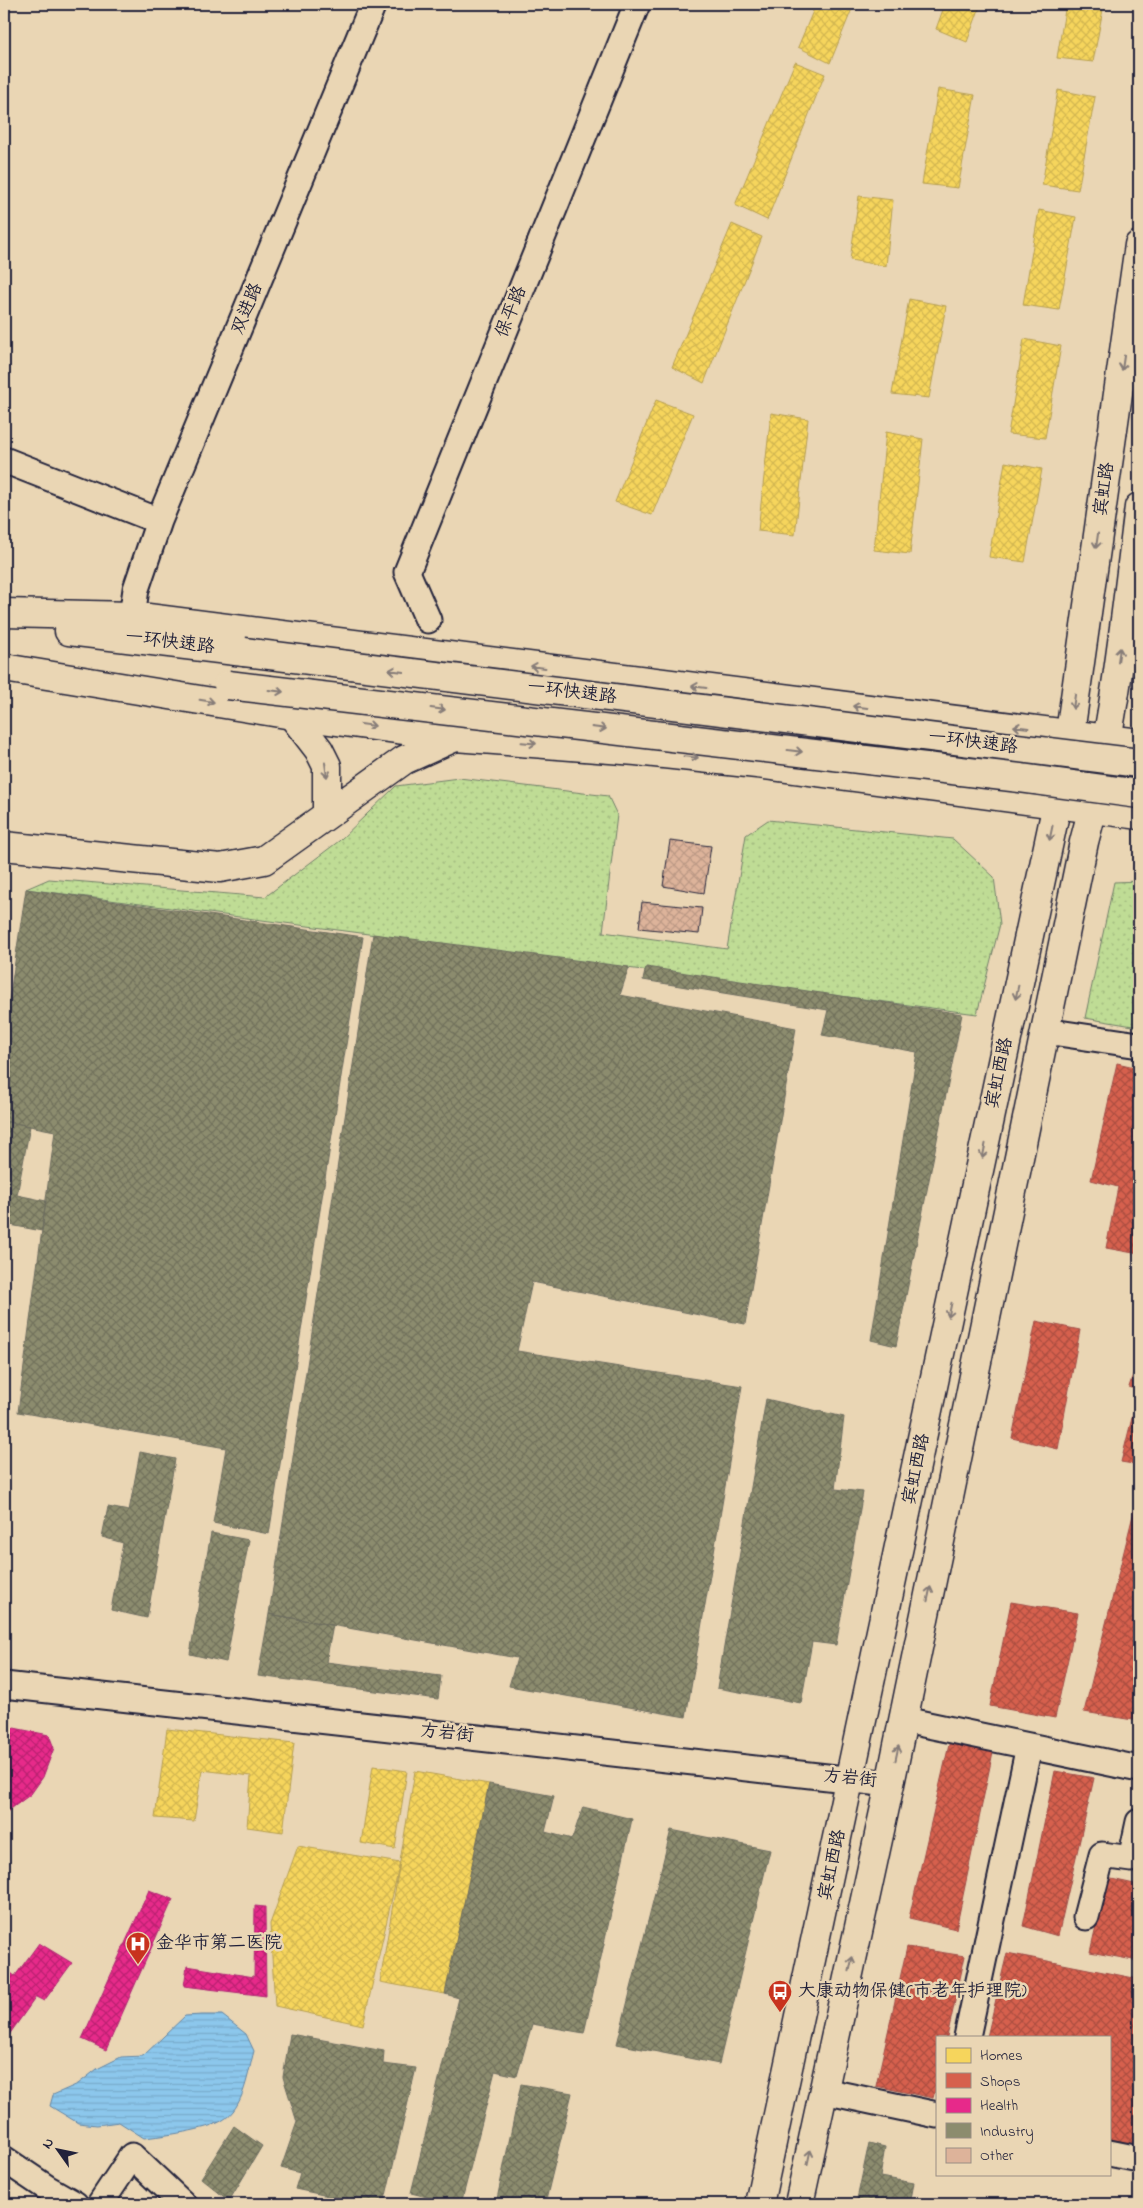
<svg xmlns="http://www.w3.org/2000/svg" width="1143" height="2208" viewBox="0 0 1143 2208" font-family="'Indie Flower','LXGW WenKai TC',sans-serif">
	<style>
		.park { fill: url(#park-dots); stroke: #707f68 }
		.water { fill: url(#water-rules); stroke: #6285a5 }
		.homes { fill: url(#homes-cross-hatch); stroke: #b69f52 }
		.shops { fill: url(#shops-cross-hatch); stroke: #a04d48 }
		.health { fill: url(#health-cross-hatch); stroke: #ac2772 }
		.industry { fill: url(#industry-cross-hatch); stroke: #6c6c5f }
		.building { fill: url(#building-cross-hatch); stroke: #22223b }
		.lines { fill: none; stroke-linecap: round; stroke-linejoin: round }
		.minor-casing { stroke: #22223b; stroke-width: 29 }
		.major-casing { stroke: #22223b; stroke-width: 31 }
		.highway-casing { stroke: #22223b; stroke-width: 31 }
		.minor { stroke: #ead6b4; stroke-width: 25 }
		.major { stroke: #ead6b4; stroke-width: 28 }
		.highway { stroke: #ead6b4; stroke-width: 28 }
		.highway-bridge-casing { stroke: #22223b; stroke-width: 31; stroke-linecap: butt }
		.highway-bridge { stroke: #ead6b4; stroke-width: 28 }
		.oneway { stroke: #867c78 }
		.labels { text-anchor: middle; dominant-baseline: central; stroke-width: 5; stroke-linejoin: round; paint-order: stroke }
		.street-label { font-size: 18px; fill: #22223b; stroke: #ead6b4 }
		.poi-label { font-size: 18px; fill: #22223b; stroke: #ead6b4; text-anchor: start }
	</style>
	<defs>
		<pattern id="park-dots" width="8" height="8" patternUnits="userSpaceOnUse" patternTransform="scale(1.25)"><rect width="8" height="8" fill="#bfdc95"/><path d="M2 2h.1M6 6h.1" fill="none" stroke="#a4bc81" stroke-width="1.8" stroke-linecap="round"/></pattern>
		<pattern id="water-rules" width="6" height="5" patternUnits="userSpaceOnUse" patternTransform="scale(1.25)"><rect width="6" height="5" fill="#8cc7ec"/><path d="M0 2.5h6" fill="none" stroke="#78abcb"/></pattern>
		<pattern id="homes-cross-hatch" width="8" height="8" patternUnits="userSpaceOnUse" patternTransform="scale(1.25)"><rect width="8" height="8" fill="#f6d55c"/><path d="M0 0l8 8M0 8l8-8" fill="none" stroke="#d3b751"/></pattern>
		<pattern id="shops-cross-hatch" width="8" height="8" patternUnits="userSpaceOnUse" patternTransform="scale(1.25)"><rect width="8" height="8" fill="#d6604d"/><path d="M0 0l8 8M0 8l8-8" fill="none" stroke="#ad4f41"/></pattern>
		<pattern id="health-cross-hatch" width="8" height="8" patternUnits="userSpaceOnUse" patternTransform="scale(1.25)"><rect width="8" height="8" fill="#e7298a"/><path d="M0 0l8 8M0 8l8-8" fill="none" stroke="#bb2372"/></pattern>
		<pattern id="industry-cross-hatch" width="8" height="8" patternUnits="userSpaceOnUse" patternTransform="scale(1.25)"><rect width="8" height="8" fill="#8c8c6e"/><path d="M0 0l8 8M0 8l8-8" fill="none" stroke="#72725c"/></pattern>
		<pattern id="building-cross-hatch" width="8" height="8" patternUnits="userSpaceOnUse" patternTransform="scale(1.25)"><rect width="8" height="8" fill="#ddb39a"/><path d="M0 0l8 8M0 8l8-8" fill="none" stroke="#bd9a86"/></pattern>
	</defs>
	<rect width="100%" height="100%" fill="#ead6b4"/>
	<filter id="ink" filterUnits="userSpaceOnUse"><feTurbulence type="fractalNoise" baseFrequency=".02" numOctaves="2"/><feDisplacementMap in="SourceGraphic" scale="10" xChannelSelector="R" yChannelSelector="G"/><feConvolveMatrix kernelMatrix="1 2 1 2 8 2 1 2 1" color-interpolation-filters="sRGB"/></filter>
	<g filter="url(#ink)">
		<!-- park -->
		<path class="park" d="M459,778L608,796L617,815L603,932L727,949L746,835L768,820L953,839L994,877L1000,924L977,1014L26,889L49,879L265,897L339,841L396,786Z
			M1139,881V1027L1085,1018L1114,882Z"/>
		<!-- water -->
		<path class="water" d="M202,2015H222L246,2034L254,2051C248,2072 244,2108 223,2120C208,2130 162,2136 144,2138L119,2122L97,2125L78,2123L50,2106L53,2095L78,2084L97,2069L121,2057L143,2056L185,2016Z"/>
		<!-- homes -->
		<path class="homes" d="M816,4H854L830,63L798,47Z
			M945,4H981L967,42L936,29Z
			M1066,4H1104L1093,62L1057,58Z
			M795,62L825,74L767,220L735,205Z
			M938,89L975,95L958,188L922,184Z
			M1058,90L1095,97L1078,190L1042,185Z
			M859,196L893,200L886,266L850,260Z
			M1039,210L1076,217L1059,310L1023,305Z
			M732,224L762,237L704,383L672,367Z
			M909,299L946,306L929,398L892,394Z
			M1024,339L1061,346L1045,438L1008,434Z
			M656,400L693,414L652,515L615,502Z
			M771,413L808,419L795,535L758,531Z
			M886,432L923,439L910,554L874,550Z
			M1005,462L1042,469L1025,562L989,557Z
			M167,1729L294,1743L283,1832L247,1827L251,1776L202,1770L194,1821L155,1818Z
			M373,1766L407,1771L395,1849L361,1843Z
			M415,1771L489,1784L445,1994L380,1982Z
			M298,1846L400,1863L363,2025L275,2006L270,1924Z"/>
		<!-- shops -->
		<path class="shops" d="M1117,1063L1139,1068V1254L1106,1248L1118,1187L1091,1180Z
			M1036,1321L1080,1330L1058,1449L1012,1438Z
			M1139,1357V1465L1121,1462L1139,1390L1129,1387Z
			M1136,1503L1139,1504V1721L1084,1712Z
			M1011,1602L1078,1613L1055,1718L990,1706Z
			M951,1736L994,1747L956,1929L909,1918Z
			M1055,1771L1094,1778L1058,1936L1023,1926Z
			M1107,1878L1139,1885V1961L1090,1952Z
			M907,1947L965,1956L947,2037H937V2083L933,2098L876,2086Z
			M1007,1953L1139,1979V2145L1109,2139V2037H987Z"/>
		<!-- health -->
		<path class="health" d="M4,1726L49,1735L54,1748L43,1777L31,1794L4,1814Z
			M149,1890L173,1899L106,2050L82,2039Z
			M255,1906L265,1907L266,1996L184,1986L187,1966L254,1977Z
			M39,1943L72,1963L44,2001L36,1997L6,2039L4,2037V1968L15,1976Z
			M4,2195L18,2204H4Z"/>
		<!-- industry -->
		<path class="industry" d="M26,889L363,937L269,1534L213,1523L226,1448L18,1412L55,1131L4,1121V1034Z
			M373,934L629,967L620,995L796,1028L745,1324L532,1282L517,1351L742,1386L686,1717L509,1686L517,1658L269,1614Z
			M646,967L962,1014L896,1346L871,1340L917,1052L822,1035L828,1010L643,980Z
			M4,1121L30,1126L17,1195L46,1201L42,1231L10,1225L4,1257Z
			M766,1399L844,1417L835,1489L863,1492L836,1645L812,1642L801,1703L717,1688Z
			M140,1452L175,1459L147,1618L111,1610L123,1543L102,1537L108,1507L129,1511Z
			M211,1533L249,1540L226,1662L190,1654Z
			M269,1614L333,1625L326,1662L441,1676L438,1699L258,1676Z
			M489,1784L554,1796L545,1832L572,1839L583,1807L632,1819L584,2033L532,2024L517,2076L495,2071L461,2204H455L411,2193L459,1998L445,1994Z
			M671,1830L770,1850L719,2064L617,2044Z
			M290,2034L384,2051L383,2064L416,2068L384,2204H366L295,2189L300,2173L281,2168L297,2122L283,2077Z
			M521,2084L572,2093L545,2204H496Z
			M234,2126L262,2146L229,2201L201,2178Z
			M869,2143L885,2147L880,2177L914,2183L910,2204H856Z"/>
		<!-- building -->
		<path class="building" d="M670,841L711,846L704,893L663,886Z
			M642,902L702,908L699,934L639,928Z"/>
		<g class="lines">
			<defs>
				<path id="minor" d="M4,460L159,521
					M132,616L136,589L159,521L373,4
					M428,620L407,572L637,4
					M1045,1031L1139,1045
					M4,1685L890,1784
					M904,1720L1139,1769
					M1086,1917L1102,1855L1131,1859L1139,1822
					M967,2037L1029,1746
					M824,2091L937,2115
					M1109,2153L1139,2159
					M4,2159L47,2188L75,2204
					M100,2204L132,2156L183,2204"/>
				<path id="major" d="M292,715L319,750L327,766V815L404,760L455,737
					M4,846L220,868L264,860L327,815
					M759,2204L1057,804L1070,733L1139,245
					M799,2204L890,1784L1084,842C1114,733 1125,618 1139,507"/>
				<path id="highway" d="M4,613L132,616L1139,743
					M69,631L244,652
					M4,668L292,715L455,737L636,751L757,764L1139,815"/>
			</defs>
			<!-- minor casing -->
			<use href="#minor" class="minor-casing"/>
			<!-- major casing -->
			<use href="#major" class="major-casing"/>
			<!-- highway casing -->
			<use href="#highway" class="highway-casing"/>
			<!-- minor -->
			<use href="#minor" class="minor"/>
			<!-- major -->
			<use href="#major" class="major"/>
			<!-- highway -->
			<use href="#highway" class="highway"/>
			<defs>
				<path id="highway-bridge" d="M244,652L1139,763
					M228,685L1020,778L1139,794"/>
			</defs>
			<!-- highway-bridge casing -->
			<use href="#highway-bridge" class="highway-bridge-casing"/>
			<!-- highway-bridge -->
			<use href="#highway-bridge" class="highway-bridge"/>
		</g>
		<!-- one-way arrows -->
		<defs><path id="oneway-shaft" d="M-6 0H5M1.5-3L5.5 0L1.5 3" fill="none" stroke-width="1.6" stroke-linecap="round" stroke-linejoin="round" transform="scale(1.25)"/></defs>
		<g class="oneway">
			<use href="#oneway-shaft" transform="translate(1123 363) rotate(98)"/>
			<use href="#oneway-shaft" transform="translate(1097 541) rotate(98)"/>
			<use href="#oneway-shaft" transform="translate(1119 655) rotate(-82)"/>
			<use href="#oneway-shaft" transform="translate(538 667) rotate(-173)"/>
			<use href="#oneway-shaft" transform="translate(396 671) rotate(-173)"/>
			<use href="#oneway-shaft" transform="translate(699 687) rotate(-173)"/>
			<use href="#oneway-shaft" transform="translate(276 691) rotate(7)"/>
			<use href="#oneway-shaft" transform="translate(207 701) rotate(9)"/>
			<use href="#oneway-shaft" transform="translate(1074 702) rotate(98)"/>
			<use href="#oneway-shaft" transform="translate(860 707) rotate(-173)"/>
			<use href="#oneway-shaft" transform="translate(438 709) rotate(7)"/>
			<use href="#oneway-shaft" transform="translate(368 725) rotate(8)"/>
			<use href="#oneway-shaft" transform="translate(1021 727) rotate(-173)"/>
			<use href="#oneway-shaft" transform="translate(599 728) rotate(7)"/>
			<use href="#oneway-shaft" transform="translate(529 743) rotate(5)"/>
			<use href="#oneway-shaft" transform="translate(795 751) rotate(7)"/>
			<use href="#oneway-shaft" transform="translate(691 757) rotate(6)"/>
			<use href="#oneway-shaft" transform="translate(326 770) rotate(82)"/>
			<use href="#oneway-shaft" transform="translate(1051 833) rotate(102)"/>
			<use href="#oneway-shaft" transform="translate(1017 992) rotate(102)"/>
			<use href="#oneway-shaft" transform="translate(984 1151) rotate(102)"/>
			<use href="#oneway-shaft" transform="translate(950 1310) rotate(102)"/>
			<use href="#oneway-shaft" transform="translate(929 1594) rotate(-78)"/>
			<use href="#oneway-shaft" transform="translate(897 1753) rotate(-78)"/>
			<use href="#oneway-shaft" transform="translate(851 1964) rotate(-78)"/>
			<use href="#oneway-shaft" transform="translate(809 2157) rotate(-78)"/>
		</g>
	</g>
	<!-- icons -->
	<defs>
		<symbol id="hospital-pin" viewBox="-11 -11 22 30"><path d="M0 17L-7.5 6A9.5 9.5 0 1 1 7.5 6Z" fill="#c8321e" stroke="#ead6b4"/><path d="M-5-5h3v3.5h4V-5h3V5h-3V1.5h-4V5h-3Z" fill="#fff"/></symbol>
		<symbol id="bus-pin" viewBox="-11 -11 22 30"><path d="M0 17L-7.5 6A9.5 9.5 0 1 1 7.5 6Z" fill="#c8321e" stroke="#ead6b4"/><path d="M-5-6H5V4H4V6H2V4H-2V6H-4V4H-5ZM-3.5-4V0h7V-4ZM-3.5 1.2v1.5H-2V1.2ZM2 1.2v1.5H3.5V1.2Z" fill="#fff"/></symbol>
	</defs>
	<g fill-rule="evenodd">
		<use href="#hospital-pin" x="124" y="1930" width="28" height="38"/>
		<use href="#bus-pin" x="766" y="1978" width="28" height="38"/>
	</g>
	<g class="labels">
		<!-- street labels -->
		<g class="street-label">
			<text transform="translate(248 309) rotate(-68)">双进路</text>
			<text transform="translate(512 312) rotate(-68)">保平路</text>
			<text transform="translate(1105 489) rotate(-82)">宾虹路</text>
			<text transform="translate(170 643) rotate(7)">一环快速路</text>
			<text transform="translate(572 693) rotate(7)">一环快速路</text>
			<text transform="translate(973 743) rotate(7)">一环快速路</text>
			<text transform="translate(1000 1073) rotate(-78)">宾虹西路</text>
			<text transform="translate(917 1469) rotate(-78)">宾虹西路</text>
			<text transform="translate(447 1734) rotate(6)">方岩街</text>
			<text transform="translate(850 1779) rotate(6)">方岩街</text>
			<text transform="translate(833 1865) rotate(-78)">宾虹西路</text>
		</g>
		<!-- poi labels -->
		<g class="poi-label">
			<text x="156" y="1944">金华市第二医院</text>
			<text x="798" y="1992">大康动物保健(市老年护理院)</text>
		</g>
	</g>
	<!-- margin -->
	<rect width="1143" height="2208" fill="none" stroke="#ead6b4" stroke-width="20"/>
	<rect x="10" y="10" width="1123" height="2188" fill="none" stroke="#22223b" stroke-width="2" filter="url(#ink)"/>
	<!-- legend -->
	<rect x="936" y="2036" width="175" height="140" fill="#ead6b4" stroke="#9a8e84"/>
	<rect x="946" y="2048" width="25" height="15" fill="#f6d55c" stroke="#9a8e84"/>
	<text x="980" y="2060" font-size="15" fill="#22223b">Homes</text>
	<rect x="946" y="2073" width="25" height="15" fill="#d6604d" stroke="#9a8e84"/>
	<text x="980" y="2086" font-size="15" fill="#22223b">Shops</text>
	<rect x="946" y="2098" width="25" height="15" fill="#e7298a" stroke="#9a8e84"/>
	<text x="980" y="2110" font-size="15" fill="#22223b">Health</text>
	<rect x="946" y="2123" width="25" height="15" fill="#8c8c6e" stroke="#9a8e84"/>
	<text x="980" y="2136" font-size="15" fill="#22223b">Industry</text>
	<rect x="946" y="2148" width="25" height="15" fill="#ddb39a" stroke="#9a8e84"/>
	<text x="980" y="2160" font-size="15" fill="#22223b">Other</text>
	<!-- north arrow -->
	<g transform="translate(58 2150) rotate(303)" stroke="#ead6b4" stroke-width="4" paint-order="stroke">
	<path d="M0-4L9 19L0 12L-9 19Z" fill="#22223b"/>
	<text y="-8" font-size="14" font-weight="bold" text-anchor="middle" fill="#22223b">N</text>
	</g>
</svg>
